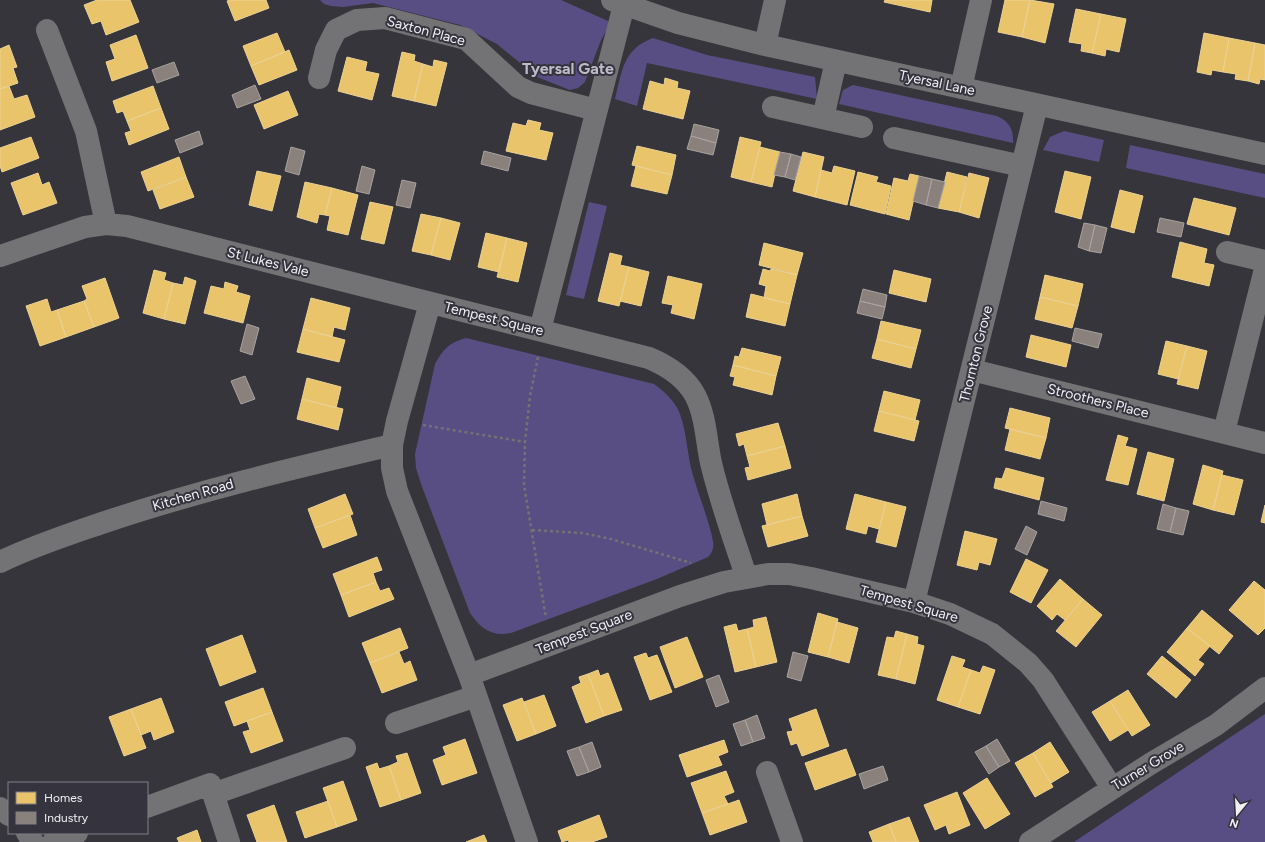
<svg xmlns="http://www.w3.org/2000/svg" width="1265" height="842" viewBox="0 0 1265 842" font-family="Figtree,sans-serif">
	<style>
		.green { fill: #594e83 }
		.homes { fill: #e9c46a; stroke: #ebd194 }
		.industry { fill: #8a817c; stroke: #a9a2a1 }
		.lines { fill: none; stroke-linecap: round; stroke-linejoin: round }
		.path { stroke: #737276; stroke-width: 2.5; stroke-dasharray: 3 3; stroke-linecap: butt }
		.minor { stroke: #737376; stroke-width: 22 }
		.labels { text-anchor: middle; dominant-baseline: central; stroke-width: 4; stroke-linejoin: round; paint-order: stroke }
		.street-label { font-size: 14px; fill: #f0f0f6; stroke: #35333d }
		.quarter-label { font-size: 16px; font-weight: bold; fill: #bebcc9; stroke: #35333d }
	</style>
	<rect width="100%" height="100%" fill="#36353b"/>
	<!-- green -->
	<path class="green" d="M320,0H561L608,21L609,26L601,40L585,82L578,88L570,90L537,77L497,44L460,25L373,3L343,7L331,6L324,4Z
		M653,38L707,55L815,77L817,99L647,63L637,106L615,99C622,71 623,49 653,38Z
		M853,85L997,116C1009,121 1014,130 1013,143L839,104L843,90Z
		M1064,131L1104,140L1099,162L1043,150L1050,137Z
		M1130,145L1265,174V198L1126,168Z
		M589,202L607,206L584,299L566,295Z
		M466,338L654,384C665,392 675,401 680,414C686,431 687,450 691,468C697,492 708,516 713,541C714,547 713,552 708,557L657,579L511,633C492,637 481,629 470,613L421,484L416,468L415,454L435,364C443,349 450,342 466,338Z
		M1265,714V842H1074Z"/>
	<!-- homes -->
	<path class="homes" d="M97,0H130L139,22L106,35L101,21L92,24L84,5Z
		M230,0H266L269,8L235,21L227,1Z
		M885,0H932L930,12L884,2Z
		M1005,0H1030L1022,37L998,32Z
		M1030,0L1054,4L1045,43L1022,37Z
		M1076,9L1101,14L1092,53L1081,51L1082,44L1069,42Z
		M1101,14L1126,19L1119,52L1106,49L1105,56L1092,53Z
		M277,33L285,52L251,66L243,46Z
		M1204,33L1229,38L1223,72L1212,70L1211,75L1197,72Z
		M136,35L148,68L112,81L106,62L115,59L110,45Z
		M1229,38L1255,43L1248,81L1235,79L1236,74L1223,72Z
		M1255,43L1265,45V80L1260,79L1259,84L1248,81Z
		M9,45L17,67L13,68L18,83L0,89V49Z
		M289,50L297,70L259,85L251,66Z
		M402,52L415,55L414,61L423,64L414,101L392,96Z
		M347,57L367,62L365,71L379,74L372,100L338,91Z
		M434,60L447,63L436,106L414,101L423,64L433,67Z
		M665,78L678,82L677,88L690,91L683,119L643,109L650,81L664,85Z
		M9,86L14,99L27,95L35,117L0,130V89Z
		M153,86L161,108L127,121L123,111L117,113L113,101Z
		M288,91L298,115L264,129L254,105Z
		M161,108L169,129L129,145L125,133L131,131L127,121Z
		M528,120L541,123L539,130L553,133L546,160L506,151L513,123L526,126Z
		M31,137L39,158L2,172L0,166V148Z
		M740,137L761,142L751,182L731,177Z
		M637,146L676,155L672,175L632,165Z
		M760,147L780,152L772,187L751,182Z
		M803,152L824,157L815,197L793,191Z
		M179,157L186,177L148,191L141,172Z
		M636,166L672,175L667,194L631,186Z
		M834,166L855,171L847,205L815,197L821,170L832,173Z
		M257,171L281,176L272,211L249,205Z
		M1065,171L1091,177L1081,219L1055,212Z
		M858,172L878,177L876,182L891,186L885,214L850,205Z
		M947,172L967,177L959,212L938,208Z
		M38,173L42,185L49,182L57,203L23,215L11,183Z
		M969,173L989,178L979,218L959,212Z
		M910,174L919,176L909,220L886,214L894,178L908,181Z
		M186,177L194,197L160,209L153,190Z
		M305,182L332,188L325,215L319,214L317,223L297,217Z
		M332,188L358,195L348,235L327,230L330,216L325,215Z
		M1120,190L1143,196L1134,233L1111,227Z
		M1194,198L1236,208L1229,235L1187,224Z
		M370,202L393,207L384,244L361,239Z
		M421,214L441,218L431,255L412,251Z
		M441,218L460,223L450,260L431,255Z
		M486,233L507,238L499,272L478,267Z
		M507,238L527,243L518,282L497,277Z
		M1180,242L1207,249L1204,263L1214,265L1209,286L1172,277Z
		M764,243L803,253L797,275L759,265Z
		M610,253L622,256L620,265L629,267L619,306L598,301Z
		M629,267L649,272L641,306L620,301Z
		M763,269L770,271L771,269L797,275L790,304L764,298L766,286L759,284Z
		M154,270L166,273L164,280L173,283L164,319L143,313Z
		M894,270L931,279L926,302L889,293Z
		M1045,275L1083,284L1078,306L1040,297Z
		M668,276L702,284L694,319L671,313L673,305L662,303Z
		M185,277L196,281L185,324L164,319L173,283L183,285Z
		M105,278L119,318L94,327L84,301L87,299L82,286Z
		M225,282L238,286L236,292L250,296L243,323L204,313L211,286L224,289Z
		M751,294L790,304L785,326L746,317Z
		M1040,297L1078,306L1072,328L1035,319Z
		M311,298L350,308L345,330L334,327L332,337L303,329Z
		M47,299L51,312L57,310L66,337L40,346L26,306Z
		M84,301L94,327L66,337L57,310Z
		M881,321L921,330L916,349L877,339Z
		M303,329L345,340L339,362L297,352Z
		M1031,335L1071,345L1066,367L1026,357Z
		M877,339L916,349L911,368L872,358Z
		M1166,341L1187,346L1178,379L1158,374Z
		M1187,346L1207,351L1198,389L1177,384Z
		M742,348L781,357L776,376L733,365L735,356L739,357Z
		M733,365L776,376L772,395L733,385L735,377L730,376Z
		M307,378L341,387L336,408L302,399Z
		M884,391L920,400L915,420L879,411Z
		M302,399L343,409L338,430L297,419Z
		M1010,408L1050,418L1046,438L1005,428Z
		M879,411L919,421L914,441L874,431Z
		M778,423L785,446L747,456L744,444L739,446L736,434Z
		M1010,429L1046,438L1040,459L1005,450Z
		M1118,435L1128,438L1125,446L1137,449L1128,485L1106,480Z
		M785,446L791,468L748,480L745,468L750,467L747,456Z
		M1148,452L1174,459L1164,501L1137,494Z
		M1203,465L1223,471L1213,510L1193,504Z
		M1006,468L1044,478L1039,500L994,488L996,478L1002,479Z
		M1222,475L1243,480L1234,515L1213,510Z
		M345,494L353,514L315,528L308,509Z
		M797,494L802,516L767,525L762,504Z
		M855,494L886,502L879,529L868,526L866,534L846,529Z
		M886,502L906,507L896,547L876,542Z
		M1265,505V523L1261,522Z
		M350,515L357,535L323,548L315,528Z
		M802,516L808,536L768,547L762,526Z
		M965,531L997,539L990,565L979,562L977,570L957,565Z
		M377,557L382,570L373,573L376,582L341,595L333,574Z
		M1026,559L1048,570L1031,603L1010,592Z
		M1060,579L1083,599L1065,620L1057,614L1052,620L1037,606Z
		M1254,581L1265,590V628L1258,635L1229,610Z
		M376,582L380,591L389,588L394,599L349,617L341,595Z
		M1083,599L1102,615L1076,647L1056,631Z
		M1202,610L1233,636L1219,654L1187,628Z
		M818,613L838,619L828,657L808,652Z
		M766,617L777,662L756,667L747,629L754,627L753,620Z
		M837,622L858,628L849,663L828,657Z
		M736,624L738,631L747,629L756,667L735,672L724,627Z
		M400,628L408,648L370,663L362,643Z
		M1187,628L1210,646L1198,660L1204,664L1195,676L1167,652Z
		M896,631L907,634L896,679L878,675L887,637L894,638Z
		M907,634L918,637L917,644L924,646L915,684L896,679Z
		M242,635L256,672L220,686L206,649Z
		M687,637L703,677L675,688L660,647Z
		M399,652L404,664L410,661L417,680L382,693L370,663Z
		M646,653L648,658L657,655L672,692L650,700L634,657Z
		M952,656L965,660L962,667L971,670L958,707L937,700Z
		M1162,656L1191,680L1176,698L1147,674Z
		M983,666L995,670L980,714L958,707L971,670L980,673Z
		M598,670L600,676L608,673L622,710L604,716L588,674Z
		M588,674L604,716L586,723L572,687L581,683L579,677Z
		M263,688L272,712L234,726L225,702Z
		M1128,690L1150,725L1132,736L1110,701Z
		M544,695L556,726L536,734L524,702Z
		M161,698L174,732L154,740L151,731L141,735L131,709Z
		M522,698L536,734L517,741L503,705Z
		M1110,701L1128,730L1110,741L1092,712Z
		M131,709L146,748L124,756L109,717Z
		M816,709L829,746L802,756L797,743L791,745L787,732L793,731L789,719Z
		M272,712L283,741L251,753L243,732L250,730L247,721Z
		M465,739L477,773L442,785L433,760L446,755L443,747Z
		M724,740L728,752L718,756L722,765L687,777L679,755Z
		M1050,742L1069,772L1051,783L1033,753Z
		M846,749L856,775L815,790L805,763Z
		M407,753L421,793L401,800L389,766L398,762L396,756Z
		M1033,753L1053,787L1035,797L1015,763Z
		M377,763L379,769L389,766L401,800L380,807L366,767Z
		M726,771L734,792L724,796L728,804L702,813L691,783Z
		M987,778L1010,814L985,829L963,793Z
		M343,781L357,820L337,827L323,788Z
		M957,792L970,825L949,834L946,825L935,830L924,805Z
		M739,800L747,822L710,835L702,813Z
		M328,801L337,827L305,838L296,812Z
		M274,805L287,842H257L247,815Z
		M599,815L607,837L592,842H569L568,840L562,842L558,831Z
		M909,817L919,842H896L889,824Z
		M889,824L896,842H873L869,832Z
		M197,830L201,842H179L177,838Z
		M484,835L487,842H466Z"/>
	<!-- industry -->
	<path class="industry" d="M174,62L179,75L157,83L152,70Z
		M255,85L261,99L237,108L232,95Z
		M694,124L719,130L716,143L691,136Z
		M199,131L203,144L180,153L175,140Z
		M691,136L716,143L713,155L687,149Z
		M291,147L305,151L299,175L285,171Z
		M484,151L511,158L508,171L481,164Z
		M780,152L791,154L785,177L774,175Z
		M791,154L801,157L795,180L785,177Z
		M362,166L375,170L369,194L356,191Z
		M919,176L932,179L926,205L913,201Z
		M932,179L945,182L938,208L926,205Z
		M402,180L416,183L410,208L396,205Z
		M1160,218L1184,223L1181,237L1157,232Z
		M1084,223L1095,225L1089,251L1078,247Z
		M1095,225L1107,228L1101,253L1089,251Z
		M863,289L887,295L885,307L860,301Z
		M860,301L885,307L882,319L857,313Z
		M247,324L259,328L252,355L240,351Z
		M1075,328L1102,334L1098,348L1072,341Z
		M245,376L255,399L241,404L231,381Z
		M1041,501L1067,508L1064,521L1038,514Z
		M1163,504L1176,508L1170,532L1157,529Z
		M1176,508L1189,511L1183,535L1170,532Z
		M1026,526L1037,532L1027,555L1015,549Z
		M793,652L808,656L801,681L787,677Z
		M719,675L729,702L716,707L706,680Z
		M757,715L765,738L753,742L745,720Z
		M745,720L753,742L741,746L733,724Z
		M997,739L1010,761L999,767L986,746Z
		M592,742L601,767L589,772L579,747Z
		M986,746L999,767L989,774L975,752Z
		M579,747L589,772L577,776L567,751Z
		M883,766L888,780L864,789L859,774Z"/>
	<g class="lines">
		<!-- path -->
		<path class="path" d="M538,357L530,396L525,442L524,485L546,618
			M423,425L525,442
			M532,530L582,533L611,539L691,563"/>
		<!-- minor -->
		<path class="minor" d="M612,0L678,23L765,45L1265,154
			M47,30L86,131L106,224
			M765,45L775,0
			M319,78L326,50L336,30L357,20L385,18L466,39L518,87L531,93L596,110
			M961,88L981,0
			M773,107L862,127
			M823,118L836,61
			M894,138L1022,166
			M1227,252L1265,261
			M0,256L85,227L106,224L127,226L649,358C668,366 685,377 695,395C706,416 706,440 711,463C720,501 734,539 746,576
			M430,303L397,421L392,445V468L397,491L469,675L527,842
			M540,330L624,5
			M972,370L1265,443
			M1224,432L1265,269
			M0,562C33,546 67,535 102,523C197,491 294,468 392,445
			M914,602L1037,105
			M469,675L680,596L724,582L768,574H789L811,578L914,602L950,614L992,634L1028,663L1043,680L1112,788
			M396,723L476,696
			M767,772L792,842
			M213,794L345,748
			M147,807L210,784L229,842
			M0,808L9,815
			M27,833L33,842
			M53,842L77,833
			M1030,842L1150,764L1216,725L1265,688"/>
	</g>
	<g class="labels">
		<!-- street labels -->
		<g class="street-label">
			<text transform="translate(426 31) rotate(15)">Saxton Place</text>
			<text transform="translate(937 83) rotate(12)">Tyersal Lane</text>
			<text transform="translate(268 262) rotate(14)">St Lukes Vale</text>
			<text transform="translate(494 319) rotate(14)">Tempest Square</text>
			<text transform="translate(976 354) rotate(-76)">Thornton Grove</text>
			<text transform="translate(1098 401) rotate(14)">Stroothers Place</text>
			<text transform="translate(193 495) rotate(-16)">Kitchen Road</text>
			<text transform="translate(909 604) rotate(16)">Tempest Square</text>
			<text transform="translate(584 632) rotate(-21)">Tempest Square</text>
			<text transform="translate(1148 766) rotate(-31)">Turner Grove</text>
		</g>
		<!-- quarter labels -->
		<g class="quarter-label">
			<text x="568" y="68">Tyersal Gate</text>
		</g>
	</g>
	<!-- legend -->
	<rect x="8" y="782" width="140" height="52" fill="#35333d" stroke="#807f87"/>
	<rect x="16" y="792" width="20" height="12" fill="#e9c46a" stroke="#807f87"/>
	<text x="44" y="802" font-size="12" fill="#f0f0f6">Homes</text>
	<rect x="16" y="812" width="20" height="12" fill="#8a817c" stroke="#807f87"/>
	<text x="44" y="822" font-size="12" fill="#f0f0f6">Industry</text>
	<!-- north arrow -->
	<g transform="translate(1237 814) rotate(198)" stroke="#35333d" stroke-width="3" paint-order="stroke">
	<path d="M0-3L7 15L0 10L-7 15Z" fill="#f0f0f6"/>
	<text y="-6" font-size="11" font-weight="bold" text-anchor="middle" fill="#f0f0f6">N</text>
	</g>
</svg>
